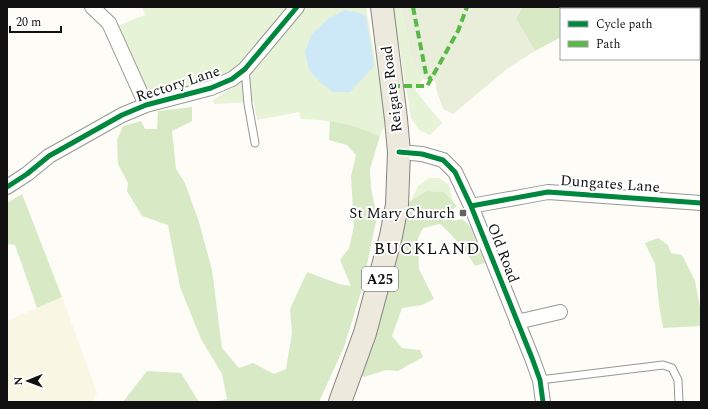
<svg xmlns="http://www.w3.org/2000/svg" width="708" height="409" viewBox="0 0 708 409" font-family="Spectral,serif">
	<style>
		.farmland { fill: #f9f7e4 }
		.green { fill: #e7f3d7 }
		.forest { fill: #d8eac5 }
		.cemetery { fill: #e9eedb }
		.water { fill: #cde8f7 }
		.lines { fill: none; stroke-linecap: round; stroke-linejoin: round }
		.lane-casing { stroke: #979795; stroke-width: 9 }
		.street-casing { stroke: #979795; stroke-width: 16 }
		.primary-casing { stroke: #858482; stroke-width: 24 }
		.lane { stroke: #fffffe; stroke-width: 7 }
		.street { stroke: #fffffe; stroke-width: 14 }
		.primary { stroke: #ede9dc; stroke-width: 22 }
		.quiet { stroke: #58b947; stroke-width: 4; stroke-dasharray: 8 4; stroke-linecap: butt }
		.cycleway-casing { stroke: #fff; stroke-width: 8 }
		.cycleway { stroke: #00873e; stroke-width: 5 }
		.poi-dot { fill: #646362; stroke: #fff; stroke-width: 1.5 }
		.labels { text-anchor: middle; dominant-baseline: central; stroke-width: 4; stroke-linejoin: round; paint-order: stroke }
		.shield { fill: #fff; stroke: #585858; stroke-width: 1 }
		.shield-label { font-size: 14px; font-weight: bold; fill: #111 }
		.street-label { font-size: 15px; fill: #111; stroke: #fff }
		.poi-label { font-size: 15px; fill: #111; stroke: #fff; text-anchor: end }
		.quarter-label { font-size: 17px; letter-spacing: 1px; fill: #111; stroke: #fff }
	</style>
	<rect width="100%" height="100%" fill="#fdfcf7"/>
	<!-- farmland -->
	<path class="farmland" d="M62,297L97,393L93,402H7V321Z"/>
	<!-- green -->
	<path class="green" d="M142,7H288L264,36L230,73L207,84L158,96L148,91L117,26L145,15Z
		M305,7H366L386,122L380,136L351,125L320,120L301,119L299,112L257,120L254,102L214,104L213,100L241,82L288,30Z
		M393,7H401L412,63L423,79L415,90L442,123L430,135L419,130L411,118Z
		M429,178H439L449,185L453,202L444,192L427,191L411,201L418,186Z"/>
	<!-- forest -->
	<path class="forest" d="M522,7H602L603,9H561V37L535,51L516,19Z
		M192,107V121L172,131L176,169L185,183L199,222L212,270L222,348L239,368L253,363L274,374L286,369L292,333L290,309L307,272L339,284L351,286L340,260L349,248L354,226L351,176L356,155L347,145L329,140L330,121L351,125L380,136L370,169L371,188L377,217L362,289L344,347L319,402H214L227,399L222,374L201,339L180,287L168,225L142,216L127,191L128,183L118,164L117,140L123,126L141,121L145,129H157L158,111Z
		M427,191L444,192L457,206L450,212L453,221L462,219L470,226L485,263L475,266C465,249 455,238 440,224L423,228L418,238L419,269L434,299L422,305L402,308L392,336L402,348L420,350L423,357L398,371L386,370L364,377L361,375L403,218L410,201Z
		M22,194L62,297L37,308L15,245L7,244V203Z
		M658,238L668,245L671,253L682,255L695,281L701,312V326L663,328L659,305L655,264L645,243Z
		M147,371L181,373L199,402H123Z"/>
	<!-- cemetery -->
	<path class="cemetery" d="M401,7H522L516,19L535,51L507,69L453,114L443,109L436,89V82L423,79L412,63Z"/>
	<!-- water -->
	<path class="water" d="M345,10L360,13L366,16L374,66L350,92H333L319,81L309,70L305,51L312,34L328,19Z"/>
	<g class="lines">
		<defs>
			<path id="lane" d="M245,69L248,104L255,143
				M540,380L663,365L672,368L678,380L679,402"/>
			<path id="street" d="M92,7L109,23L146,105
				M399,152L422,154L443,160L455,172L471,206L532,358L540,380L543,402
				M7,187L27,174L49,156L122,115L146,105L211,88L232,79L245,69L297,7
				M471,206L548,192L701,203
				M517,322L560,312"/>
			<path id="primary" d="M340,402L365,333L391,236L397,205L399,152L396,119L382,7"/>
		</defs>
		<!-- lane casing -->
		<use href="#lane" class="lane-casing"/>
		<!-- street casing -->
		<use href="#street" class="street-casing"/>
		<!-- primary casing -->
		<use href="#primary" class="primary-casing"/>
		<!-- lane -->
		<use href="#lane" class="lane"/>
		<!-- street -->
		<use href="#street" class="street"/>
		<!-- primary -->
		<use href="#primary" class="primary"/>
		<!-- quiet -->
		<path class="quiet" d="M413,7L426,74L431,79
			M392,86H427L458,31L467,7"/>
		<defs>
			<path id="cycleway" d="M399,152L422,154L443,160L455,172L471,206L532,358L540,380L543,402
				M7,187L27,174L49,156L122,115L146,105L211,88L232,79L245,69L297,7
				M471,206L548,192L701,203"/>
		</defs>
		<!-- cycleway casing -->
		<use href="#cycleway" class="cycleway-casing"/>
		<!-- cycleway -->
		<use href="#cycleway" class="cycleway"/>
	</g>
	<!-- markers -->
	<rect class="poi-dot" x="459" y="209" width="8" height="8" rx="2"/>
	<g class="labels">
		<!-- shield labels -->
		<rect class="shield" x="362" y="267" width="36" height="24" rx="3"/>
		<g class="shield-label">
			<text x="380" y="279">A25</text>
		</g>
		<!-- street labels -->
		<g class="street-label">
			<text transform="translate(178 84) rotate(-18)">Rectory Lane</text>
			<text transform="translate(392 89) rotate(-97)">Reigate Road</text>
			<text transform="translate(610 184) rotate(4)">Dungates Lane</text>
			<text transform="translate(503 253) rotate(69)">Old Road</text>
		</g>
		<!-- poi labels -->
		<g class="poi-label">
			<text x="455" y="213">St Mary Church</text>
		</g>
		<!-- quarter labels -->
		<g class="quarter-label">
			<text x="427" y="249">BUCKLAND</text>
		</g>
	</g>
	<!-- border -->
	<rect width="708" height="409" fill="none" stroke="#111111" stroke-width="16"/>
	<!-- legend -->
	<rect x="560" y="8" width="140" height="52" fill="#ffffff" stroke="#a0a0a0"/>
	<rect x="568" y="21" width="20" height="6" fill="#00873e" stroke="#a0a0a0"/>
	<text x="596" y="28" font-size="12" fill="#111111">Cycle path</text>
	<rect x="568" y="41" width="20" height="6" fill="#58b947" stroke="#a0a0a0"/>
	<text x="596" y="48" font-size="12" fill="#111111">Path</text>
	<!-- north arrow -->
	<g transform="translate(28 381) rotate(269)" stroke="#ffffff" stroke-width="3" paint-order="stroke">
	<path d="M0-3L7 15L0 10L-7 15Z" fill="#111111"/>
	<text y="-6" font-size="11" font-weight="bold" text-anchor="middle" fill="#111111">N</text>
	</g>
	<!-- scale -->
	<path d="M10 26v6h51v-6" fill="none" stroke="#111111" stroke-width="2"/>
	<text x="16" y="26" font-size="12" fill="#111111" stroke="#ffffff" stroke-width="3" paint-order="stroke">20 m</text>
</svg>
